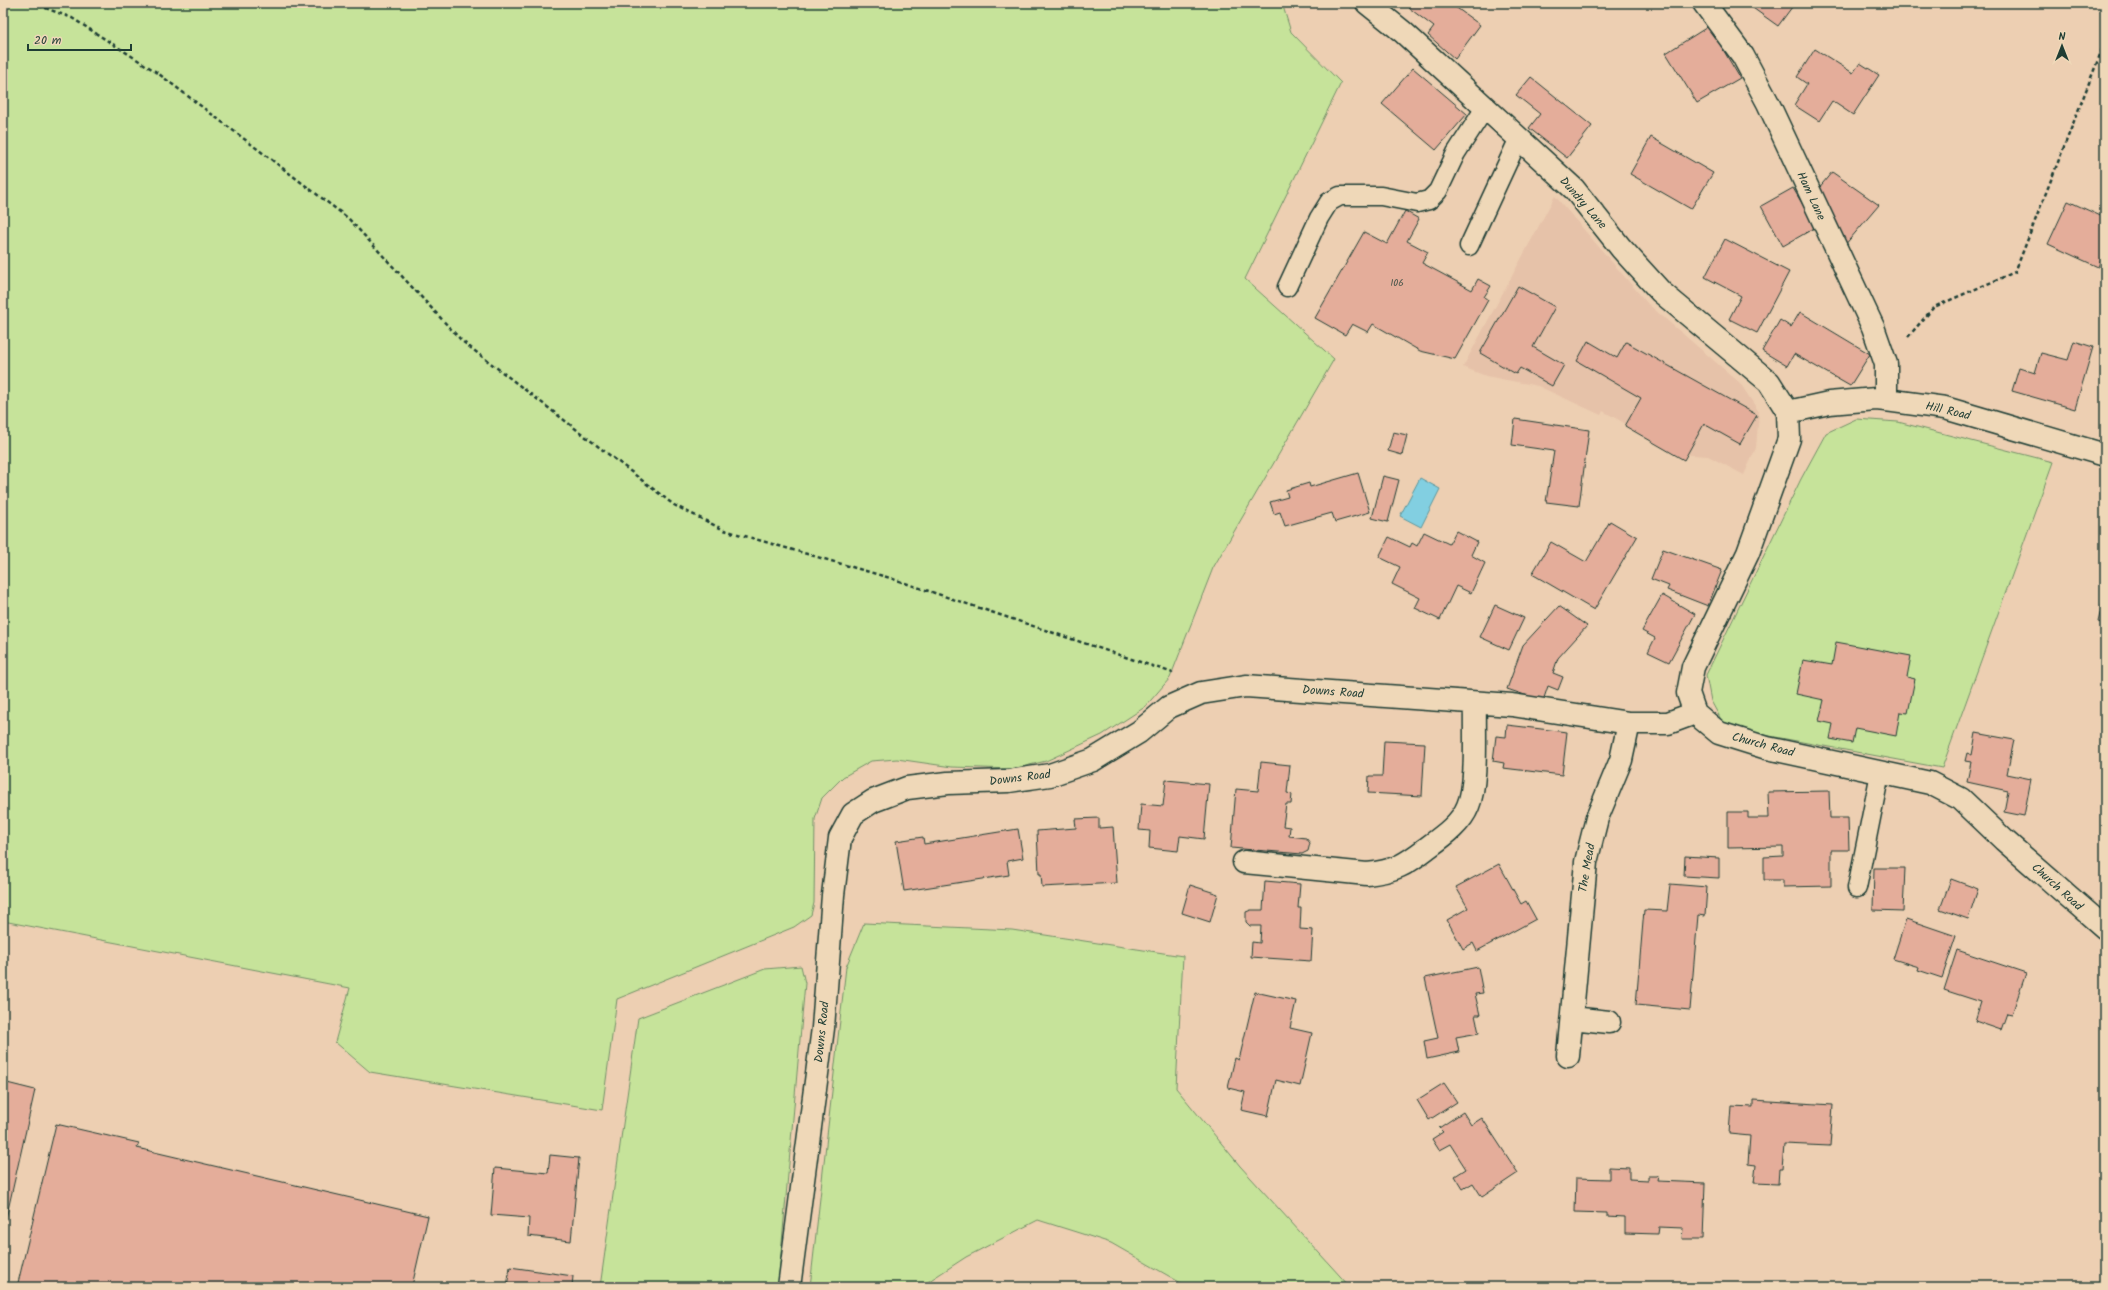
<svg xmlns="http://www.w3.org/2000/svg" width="2108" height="1290" viewBox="0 0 2108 1290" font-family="Kalam,sans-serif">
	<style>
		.built { fill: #e6c2a9 }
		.green { fill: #c6e39a; stroke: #729067 }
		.water { fill: #82cfe1; stroke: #5a959c }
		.building { fill: #e4ad9a; stroke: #1f3d34 }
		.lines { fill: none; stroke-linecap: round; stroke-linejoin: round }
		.lane-casing { stroke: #1f3d34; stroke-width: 21 }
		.street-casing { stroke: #1f3d34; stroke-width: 25 }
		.path { stroke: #1f3d34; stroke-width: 2.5; stroke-dasharray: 4 3; stroke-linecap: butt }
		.lane { stroke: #efd8b8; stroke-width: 18 }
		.street { stroke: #efd8b8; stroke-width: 22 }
		.labels { text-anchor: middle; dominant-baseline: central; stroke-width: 3; stroke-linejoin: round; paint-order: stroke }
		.number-label { font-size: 10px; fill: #50594e }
		.street-label { font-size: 12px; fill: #1f3d34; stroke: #efd8b8 }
	</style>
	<rect width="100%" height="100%" fill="#edcfb2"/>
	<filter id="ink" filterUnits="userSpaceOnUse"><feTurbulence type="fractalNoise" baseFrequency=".025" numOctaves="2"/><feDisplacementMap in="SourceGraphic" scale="8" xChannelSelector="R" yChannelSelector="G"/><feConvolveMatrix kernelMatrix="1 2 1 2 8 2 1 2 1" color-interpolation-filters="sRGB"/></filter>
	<g filter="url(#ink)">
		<!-- built -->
		<path class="built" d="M1555,196L1648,304L1740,383L1759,412L1756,448L1744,475L1708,456L1679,454L1603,411L1601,415L1538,386L1486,376L1463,367Z"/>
		<!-- green -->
		<path class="green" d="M3,3H1282L1291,32L1341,83L1245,279L1334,359L1213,568L1170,678L1145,707L1102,735L1046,761L1013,769L952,767L897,759L871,761L843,777L822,798L815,819L814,903L811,915L794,927L617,999L602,1110L370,1072L335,1042L350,988L3,921Z
			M1856,419L1898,422L2053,462L1942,768L1759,734L1723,723L1711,701L1706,675L1801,479L1826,433Z
			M864,923L1012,930L1183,956L1176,1088L1240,1166L1350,1287H1188L1111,1243L1038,1220L966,1257L920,1287H810L846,967Z
			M801,966L805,983L778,1287H600L638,1018L765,969Z"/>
		<!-- water -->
		<path class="water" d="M1420,478L1440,489L1421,527L1400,516Z"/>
		<!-- building -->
		<path class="building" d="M1412,3H1450L1480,25L1455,59L1428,35L1434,27L1409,8Z
			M1752,3H1795L1778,26L1750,6Z
			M1709,26L1740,78L1697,103L1666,53Z
			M1815,49L1853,73L1860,63L1879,75L1853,115L1832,101L1819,121L1794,105L1807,84L1797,77Z
			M1413,68L1467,114L1436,150L1382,104Z
			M1531,77L1592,126L1567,158L1529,128L1540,114L1516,95Z
			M1651,137L1713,173L1691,209L1630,174Z
			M1832,172L1879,205L1844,246L1818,189Z
			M1793,188L1816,227L1783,246L1761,206Z
			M2068,201L2105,218V251L2098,267L2048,244Z
			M1405,211L1419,219L1407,241L1428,252L1422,263L1472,290L1478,279L1491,286L1484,297L1488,300L1455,359L1420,351L1373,324L1368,332L1352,324L1345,335L1315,318L1364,232L1387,244Z
			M1725,239L1789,272L1757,333L1729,319L1741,296L1705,277Z
			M1518,286L1555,307L1533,347L1564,365L1552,386L1520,368L1516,374L1480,353Z
			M1800,312L1870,354L1850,386L1794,354L1787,366L1762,351L1780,320L1791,327Z
			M1588,341L1617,358L1626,342L1757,415L1740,444L1704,424L1684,460L1625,426L1641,398L1577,361Z
			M2074,341L2093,347L2075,409L2012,391L2019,368L2035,373L2041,353L2068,360Z
			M1515,419L1589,430L1579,506L1546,502L1554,451L1512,445Z
			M1393,432L1407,435L1402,455L1388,451Z
			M1358,473L1370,512L1335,522L1332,513L1285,526L1280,512L1274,514L1270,502L1288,497L1286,490L1309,483L1310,487Z
			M1383,476L1399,480L1388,522L1372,518Z
			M1610,521L1637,537L1594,610L1532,574L1551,542L1586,562Z
			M1456,531L1477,542L1471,555L1485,563L1471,593L1456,586L1440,620L1415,608L1420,598L1392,584L1400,567L1379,557L1389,537L1410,547L1412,543L1417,546L1424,532L1449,544Z
			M1663,549L1722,570L1708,606L1667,590L1669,586L1651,579Z
			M2105,593V624L2098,622Z
			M1662,595L1695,614L1669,662L1648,652L1655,638L1642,631Z
			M1495,605L1524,618L1509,650L1480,637Z
			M1559,606L1587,626L1558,658L1553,673L1563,677L1558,690L1548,686L1543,701L1507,689L1523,645Z
			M1836,642L1911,656L1907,677L1915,679L1908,713L1900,712L1896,736L1855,728L1852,743L1830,739L1833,724L1819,721L1824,700L1796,694L1803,660L1832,665Z
			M1507,725L1567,732L1562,775L1503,768L1504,763L1493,761L1496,736L1506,737Z
			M1976,733L2014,740L2007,774L2031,779L2024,816L2004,812L2008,791L1967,782L1971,762L1965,761L1967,753L1972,755Z
			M1384,741L1425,743L1422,796L1368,793L1369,776H1382Z
			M1261,762L1290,765L1287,793L1292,794L1291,804H1286L1283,826L1290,827L1289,836L1306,838L1310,843L1308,851L1302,854L1231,848L1236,789L1258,791Z
			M1166,780L1209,784L1204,839L1180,836L1178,851L1149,848L1150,831L1139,830L1141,804L1163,806Z
			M1829,791L1830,818H1848L1849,850H1831V886L1783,887V880H1764V857L1783,856V847L1728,848V812H1748V818H1769L1768,792Z
			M1099,818V828L1113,827L1117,883L1042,887L1041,874H1039L1037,831L1076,828L1075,819Z
			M1018,829L1023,858L1007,861L1009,875L904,891L896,841L923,837L924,844Z
			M1685,856L1719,858V878L1684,876Z
			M1499,864L1521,904L1526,901L1536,919L1477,951L1473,943L1463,949L1447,920L1468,908L1456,887Z
			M1874,868H1905L1903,911L1873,910Z
			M1951,879L1978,889L1968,919L1940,909Z
			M1265,881L1300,884L1298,908H1301L1300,929L1313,930L1311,961L1251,957L1252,942L1260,943L1261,926H1250L1246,922V912L1251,910H1263Z
			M1670,884L1707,887L1705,916L1698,915L1690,1010L1636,1005L1644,910L1667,911Z
			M1190,885L1218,894L1210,922L1182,913Z
			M1906,919L1956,936L1942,978L1918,970L1919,967L1893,959Z
			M1957,950L2026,973L2012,1014L2007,1013L2001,1030L1975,1021L1981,1002L1944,990Z
			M1478,967L1483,993L1475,994L1480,1015H1475L1479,1033L1456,1037L1459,1052L1427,1059L1424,1041L1438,1038L1425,978Z
			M1255,992L1296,1001L1290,1028L1312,1033L1300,1086L1276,1080L1268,1116L1241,1110L1245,1092L1228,1088L1235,1058L1239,1060Z
			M3,1082L35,1090L3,1232Z
			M1444,1083L1457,1102L1429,1120L1417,1100Z
			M1753,1100L1833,1105L1830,1146L1784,1144L1782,1169H1779L1778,1184L1754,1183L1756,1165L1748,1164L1750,1136L1729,1134L1731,1106L1753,1107Z
			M1463,1112L1471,1125L1482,1118L1518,1173L1482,1197L1473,1183L1463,1189L1455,1176L1466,1169L1450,1144L1439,1150L1432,1139L1443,1132L1439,1128Z
			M56,1124L139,1143L137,1148L428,1216L412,1286L419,1287H17Z
			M550,1155L579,1158L571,1241L528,1236L529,1218L491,1215L495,1168L548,1173Z
			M1609,1167L1629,1168V1179L1648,1180V1176H1658L1657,1181L1705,1183L1703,1239H1682L1683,1228L1659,1227L1658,1234L1625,1233V1217L1607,1216V1213L1575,1212L1576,1178L1609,1179Z
			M510,1267L573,1276L572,1287H507Z"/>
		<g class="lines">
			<defs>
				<path id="lane" d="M1469,246L1519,138
					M1287,287L1319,218L1329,202L1340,196H1381L1417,203L1429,200L1438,191L1456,153L1485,108
					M1857,888L1880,773"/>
				<path id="street" d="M1367,3L1403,32L1574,189L1621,248L1661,292L1769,382L1788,412L1789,439L1748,553L1693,667L1688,693L1695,713L1719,733L1767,748L1930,783L1961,799L2004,840L2105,928
					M1704,3L1743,56L1768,103L1873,327L1886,364V400
					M1788,412L1829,403L1876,399L1886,400L1945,408L2105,455
					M1244,862L1367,874C1395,871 1405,865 1427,848C1442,837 1461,824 1468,806C1478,783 1474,729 1475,703
					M1572,1018L1609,1022
					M1568,1056L1586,862L1597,818L1621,760L1629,723
					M789,1287L823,1028L833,895L840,838L853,814L873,801L907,788L948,783L1009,781L1050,775L1093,760L1139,732L1169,707L1201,693L1246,686L1512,705L1629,723H1668L1695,713"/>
			</defs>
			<!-- lane casing -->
			<use href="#lane" class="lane-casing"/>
			<!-- street casing -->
			<use href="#street" class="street-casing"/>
			<!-- path -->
			<path class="path" d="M32,3L72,18L155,71L348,218L462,341L674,505L724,530L890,578L1173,673
				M1908,337L1934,307L2015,272L2105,42"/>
			<!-- lane -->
			<use href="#lane" class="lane"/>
			<!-- street -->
			<use href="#street" class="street"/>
		</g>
	</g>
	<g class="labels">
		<!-- number labels -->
		<g class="number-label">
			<text x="1397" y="283">106</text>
		</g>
		<!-- street labels -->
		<g class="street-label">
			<text transform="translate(1811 196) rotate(65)">Ham Lane</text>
			<text transform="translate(1583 203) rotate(49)">Dundry Lane</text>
			<text transform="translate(1948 411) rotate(13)">Hill Road</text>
			<text transform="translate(1333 692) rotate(4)">Downs Road</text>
			<text transform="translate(1763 745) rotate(15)">Church Road</text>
			<text transform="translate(1020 778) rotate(-7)">Downs Road</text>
			<text transform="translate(1587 868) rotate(-80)">The Mead</text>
			<text transform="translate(2057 887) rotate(42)">Church Road</text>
			<text transform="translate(822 1032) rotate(-84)">Downs Road</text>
		</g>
	</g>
	<!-- margin -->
	<rect width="2108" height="1290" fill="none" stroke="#efd8b8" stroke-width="16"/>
	<rect x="8" y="8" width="2092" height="1274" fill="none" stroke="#1f3d34" stroke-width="1.5" filter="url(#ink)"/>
	<!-- north arrow -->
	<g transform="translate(2062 46)" stroke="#efd8b8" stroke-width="3" paint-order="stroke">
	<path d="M0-3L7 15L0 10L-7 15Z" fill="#1f3d34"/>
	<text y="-6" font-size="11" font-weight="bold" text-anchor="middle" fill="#1f3d34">N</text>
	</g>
	<!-- scale -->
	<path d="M28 44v6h103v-6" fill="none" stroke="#1f3d34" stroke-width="2"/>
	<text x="34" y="44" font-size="12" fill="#1f3d34" stroke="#efd8b8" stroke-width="3" paint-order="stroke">20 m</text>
</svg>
